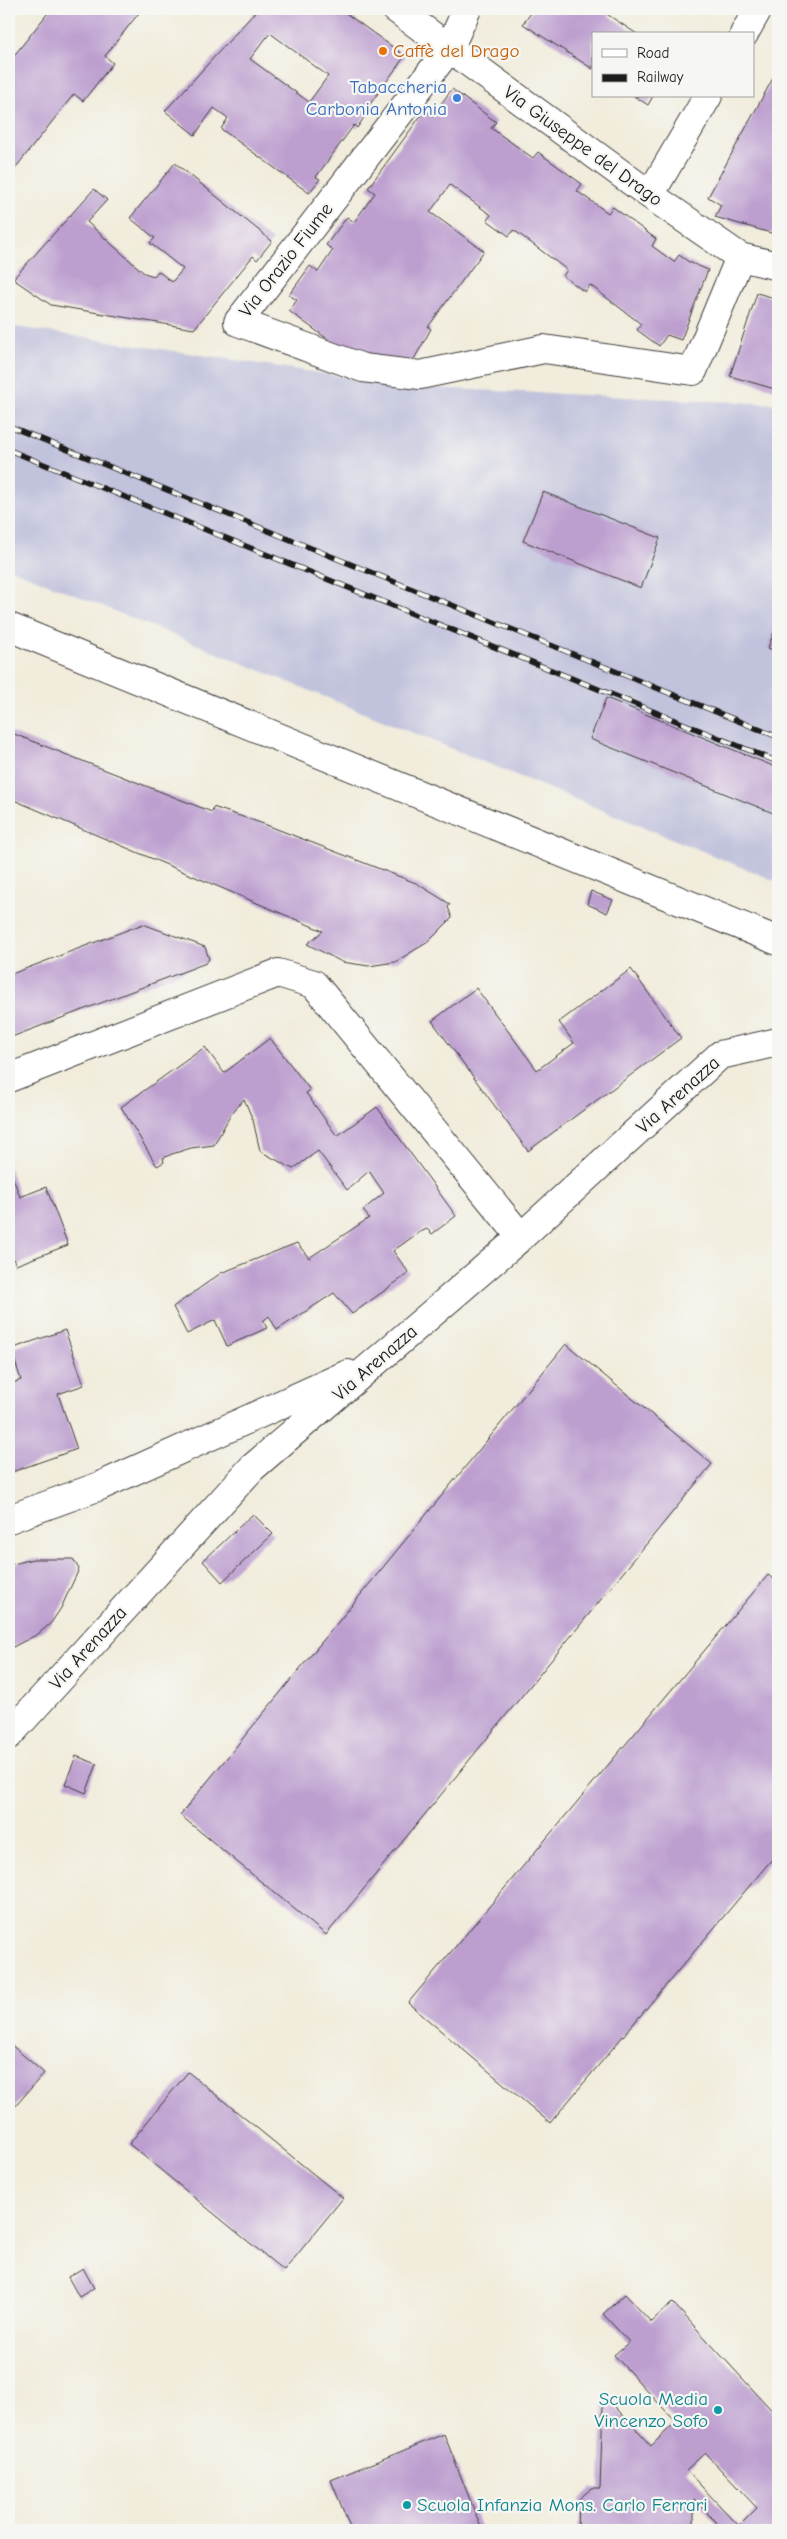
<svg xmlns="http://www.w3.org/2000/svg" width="787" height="2539" viewBox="0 0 787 2539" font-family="'Comic Neue',sans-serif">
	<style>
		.industrial { fill: #c1c2dc }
		.building { fill: #bc9ecf; fill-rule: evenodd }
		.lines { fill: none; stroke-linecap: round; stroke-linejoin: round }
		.minor-casing { stroke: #3c3b39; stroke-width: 30 }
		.minor { stroke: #fff; stroke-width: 28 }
		.rail-casing { stroke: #1c1c1c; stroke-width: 5.5 }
		.rail { stroke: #f6f6f2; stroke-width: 4; stroke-dasharray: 11; stroke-linecap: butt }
		.food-dot { fill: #e8710a; stroke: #f6f6f2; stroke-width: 2 }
		.shop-dot { fill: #3f7fe0; stroke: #f6f6f2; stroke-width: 2 }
		.culture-dot { fill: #0f9aa8; stroke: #f6f6f2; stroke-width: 2 }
		.labels { text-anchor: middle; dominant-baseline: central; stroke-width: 4.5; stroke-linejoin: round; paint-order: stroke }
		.food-label { font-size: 19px; fill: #c56008; stroke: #f6f6f2; text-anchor: start }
		.shop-label { font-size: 19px; fill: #366cbe; stroke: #f6f6f2; text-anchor: end }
		.street-label { font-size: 19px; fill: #1c1c1c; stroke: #f6f6f2 }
		.culture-label { font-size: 19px; fill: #0d838f; stroke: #f6f6f2; text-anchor: end }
	</style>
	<rect width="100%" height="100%" fill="#f6f6f2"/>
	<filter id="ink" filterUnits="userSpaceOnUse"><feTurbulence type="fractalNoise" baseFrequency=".02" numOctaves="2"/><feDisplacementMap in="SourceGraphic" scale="10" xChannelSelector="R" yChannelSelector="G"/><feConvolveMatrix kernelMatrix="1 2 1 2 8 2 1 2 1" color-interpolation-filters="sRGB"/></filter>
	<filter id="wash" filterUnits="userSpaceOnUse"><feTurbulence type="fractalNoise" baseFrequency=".0096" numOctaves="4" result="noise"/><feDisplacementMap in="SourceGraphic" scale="20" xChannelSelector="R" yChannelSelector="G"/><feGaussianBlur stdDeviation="1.12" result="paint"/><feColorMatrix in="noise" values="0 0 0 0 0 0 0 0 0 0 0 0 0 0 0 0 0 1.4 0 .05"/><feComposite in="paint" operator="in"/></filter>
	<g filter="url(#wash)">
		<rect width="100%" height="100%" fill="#f1ecdb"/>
		<!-- industrial -->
		<path class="industrial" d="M9,326L411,387L778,404V882L9,568Z"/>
		<g id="blocks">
			<!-- building -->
			<path class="building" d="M51,9H142L105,56L113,63L83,101L74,94L9,176V62Z
				M258,9H340L405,56L365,111L367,113L357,128L354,125L316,177L320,179L309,193L221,129L228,118L214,108L195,135L165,111ZM270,33L328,76L309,102L250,59Z
				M534,9H599L637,34H593V69L523,24Z
				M778,69V235L715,217L721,205L708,197Z
				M452,89L496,122L491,128L533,158L538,152L582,184L577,191L608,213L613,207L656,239L652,246L674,262L679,255L689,262L708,270L681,340L667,335L659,346L637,330L641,324L590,285L585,292L563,276L567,270L514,230L509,236L487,220L491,215L450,185L430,212L484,251L428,327L431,329L409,368L348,354L289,311L297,300L289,295L310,266L318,272L333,250L326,245L347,217L354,222L375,193L368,188L425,110L432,116Z
				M634,96H653L648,105Z
				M175,163L272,241L257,260L253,256L194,329L51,305L13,279L94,189L107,200L87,222L144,273L154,276L158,271L172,282L183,269L150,243L155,238L130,218Z
				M757,293L778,299V390L730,376Z
				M543,492L660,538L641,588L523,541Z
				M776,627L778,628V652L768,648Z
				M606,698L778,768V815L590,739Z
				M9,732L212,812L213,807L264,824L416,883L450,904L448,907L452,918L428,942L395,962L369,966L342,962L307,944L323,931L9,798Z
				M591,891L613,900L607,913L587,904Z
				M143,924L205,947L209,959L206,963L9,1038V975Z
				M631,969L681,1038L528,1151L432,1021L476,988L537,1070L574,1043L559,1022Z
				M270,1038L310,1090L306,1093L337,1136L377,1107L456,1216L432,1234L427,1229L418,1233L393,1251L409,1273L352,1314L334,1293L277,1330L269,1316L263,1321L267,1328L227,1346L215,1320L187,1334L173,1307L221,1273L297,1243L309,1258L369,1218L363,1210L384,1193L369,1171L347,1190L318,1151L293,1169L260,1151L253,1120L244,1099L231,1114L214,1145L191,1148L172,1154L163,1158L164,1162L157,1166L121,1107L205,1047L224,1073Z
				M9,1167L20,1197L46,1187L68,1245L16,1265L9,1250Z
				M65,1330L84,1385L58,1394L77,1449L9,1473V1384L21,1380L11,1349Z
				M566,1344L712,1464L326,1935L180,1815Z
				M253,1514L273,1534L222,1582L203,1561Z
				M33,1559H73L79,1569L61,1608L51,1623L38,1634L9,1649V1565Z
				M768,1575L778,1583V1852L550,2123L408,2003Z
				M76,1756L97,1764L86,1793L65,1784Z
				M9,2043L44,2073L13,2109L9,2105Z
				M188,2072L343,2198L284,2271L129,2144Z
				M83,2268L94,2288L79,2297L68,2277Z
				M625,2294L651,2322L672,2302L778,2417V2530H723L694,2499V2530H578L579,2499L592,2488H600L603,2403L608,2399L651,2446L676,2422L614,2355L629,2342L603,2314ZM705,2453L757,2508L739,2526L686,2470Z
				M444,2434L482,2530H351L331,2480Z"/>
		</g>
	</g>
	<g filter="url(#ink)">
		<use href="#blocks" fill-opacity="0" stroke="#3c3b39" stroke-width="1"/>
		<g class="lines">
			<defs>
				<path id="minor" d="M396,9L650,195L740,257L778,266
					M467,9L449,49L238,322L363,368L420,375L544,349L693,371L740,257
					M744,34L758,9
					M650,195L708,96
					M9,627L778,941
					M9,1078L278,973L314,984L521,1237
					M9,1519L100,1486L348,1374
					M9,1735L252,1468L521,1237L720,1055L778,1042"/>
			</defs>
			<!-- minor casing -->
			<use href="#minor" class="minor-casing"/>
			<!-- minor -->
			<use href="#minor" class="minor"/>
			<defs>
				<path id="rail" d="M9,426L778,737
					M9,450L778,762"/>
			</defs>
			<!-- rail casing -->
			<use href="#rail" class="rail-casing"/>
			<!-- rail -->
			<use href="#rail" class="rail"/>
		</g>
	</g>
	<!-- markers -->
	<circle class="food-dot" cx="383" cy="51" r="5"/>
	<circle class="shop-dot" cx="457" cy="98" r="5"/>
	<g class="culture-dot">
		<circle cx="718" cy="2410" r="5"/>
		<circle cx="407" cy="2505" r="5"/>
	</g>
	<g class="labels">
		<!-- food labels -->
		<g class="food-label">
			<text x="393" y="51">Caffè del Drago</text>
		</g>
		<!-- shop labels -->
		<g class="shop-label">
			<text x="447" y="87">Tabaccheria<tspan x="447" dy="22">Carbonia Antonia</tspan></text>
		</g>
		<!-- street labels -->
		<g class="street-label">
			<text transform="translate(583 146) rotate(36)">Via Giuseppe del Drago</text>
			<text transform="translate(286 260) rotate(-52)">Via Orazio Fiume</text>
			<text transform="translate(678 1095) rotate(-42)">Via Arenazza</text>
			<text transform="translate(375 1363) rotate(-41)">Via Arenazza</text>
			<text transform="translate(88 1648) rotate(-48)">Via Arenazza</text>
		</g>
		<!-- culture labels -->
		<g class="culture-label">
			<text x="708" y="2399">Scuola Media<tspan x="708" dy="22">Vincenzo Sofo</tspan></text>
			<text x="417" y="2505" text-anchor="start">Scuola Infanzia Mons. Carlo Ferrari</text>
		</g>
	</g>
	<!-- margin -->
	<rect width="787" height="2539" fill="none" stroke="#f6f6f2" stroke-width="30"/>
	<!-- legend -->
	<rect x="592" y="32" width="162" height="65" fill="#f6f6f2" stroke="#9f9f9c"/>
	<rect x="602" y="49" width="25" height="8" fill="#ffffff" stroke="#9f9f9c"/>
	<text x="637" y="58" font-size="15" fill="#1c1c1c">Road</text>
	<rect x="602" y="74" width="25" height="8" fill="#1c1c1c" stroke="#9f9f9c"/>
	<text x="637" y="82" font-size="15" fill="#1c1c1c">Railway</text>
</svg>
